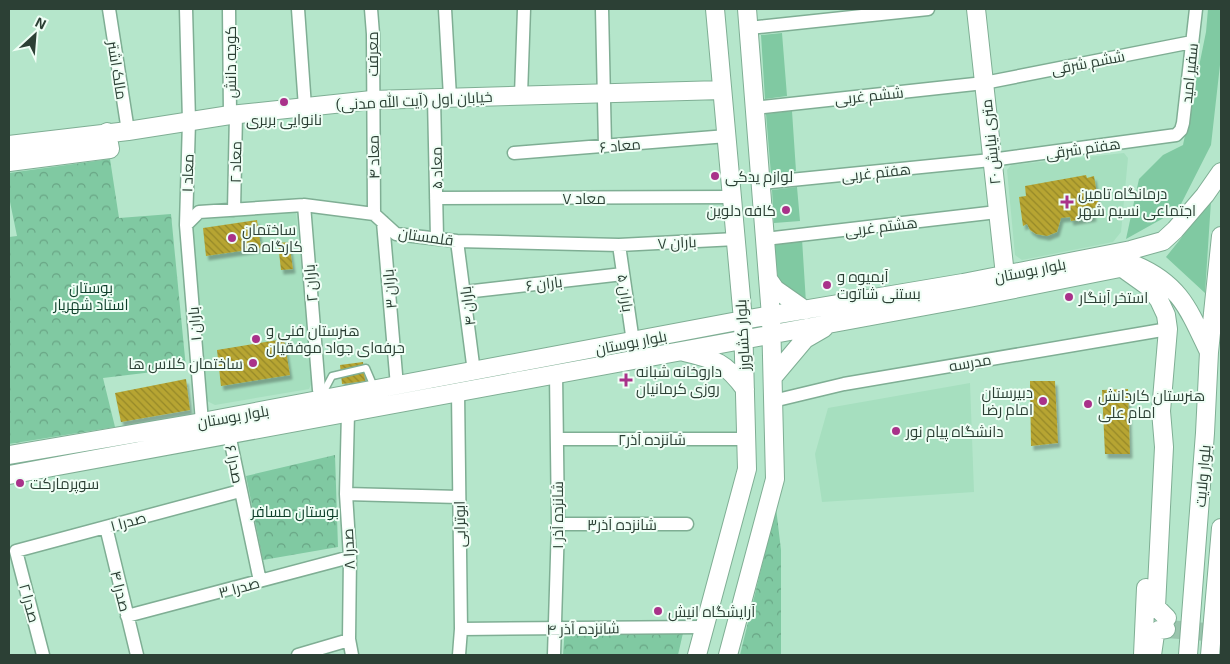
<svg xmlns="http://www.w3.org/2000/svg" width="1230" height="664" viewBox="0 0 1230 664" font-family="'Exo 2',Cairo,sans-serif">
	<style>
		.built { fill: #a6dfbf }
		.grass { fill: #80c9a2 }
		.park { fill: url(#park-crowns) }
		.building { fill: url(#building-back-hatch); filter: url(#shadow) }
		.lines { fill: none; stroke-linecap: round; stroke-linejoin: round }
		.secondary-tunnel { stroke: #9ac5ad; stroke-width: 18; stroke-dasharray: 18 9; stroke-linecap: butt }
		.lane-casing { stroke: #7fae94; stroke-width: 9 }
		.street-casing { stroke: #7fae94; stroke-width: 15 }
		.secondary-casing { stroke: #7fae94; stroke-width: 20 }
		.lane { stroke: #fff; stroke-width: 6 }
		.street { stroke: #fff; stroke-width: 12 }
		.secondary { stroke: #fff; stroke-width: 18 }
		.poi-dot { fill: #a9328a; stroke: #effef5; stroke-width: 2 }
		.labels { text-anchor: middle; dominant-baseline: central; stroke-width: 4; stroke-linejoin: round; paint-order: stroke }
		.street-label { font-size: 15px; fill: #2c4035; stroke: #effef5 }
		.poi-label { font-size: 15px; fill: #2c4035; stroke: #effef5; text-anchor: start }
		.park-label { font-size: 15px; fill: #0e3f2a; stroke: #effef5 }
	</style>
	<defs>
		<pattern id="park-crowns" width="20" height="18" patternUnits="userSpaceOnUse" patternTransform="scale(1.25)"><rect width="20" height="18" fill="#80c9a2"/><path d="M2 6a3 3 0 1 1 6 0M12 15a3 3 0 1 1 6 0" fill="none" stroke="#69a585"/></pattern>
		<pattern id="building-back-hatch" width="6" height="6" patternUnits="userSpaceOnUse" patternTransform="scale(1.25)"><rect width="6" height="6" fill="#b7a531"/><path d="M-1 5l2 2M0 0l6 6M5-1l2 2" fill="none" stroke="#95882a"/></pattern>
		<filter id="shadow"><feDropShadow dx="2.5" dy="4.5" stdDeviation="1" flood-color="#0004"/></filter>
	</defs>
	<rect width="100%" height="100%" fill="#b5e6cb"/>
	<!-- built -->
	<path class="built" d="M1124,153L1128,158L1121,232L1113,242L1022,260L1015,255L1007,170L1011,165Z
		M292,209L296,213L313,380L309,389L215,405L207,401L193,228L200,220Z
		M970,383L974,492L822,502L815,454L828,408Z"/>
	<!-- grass -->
	<path class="grass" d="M1208,9H1221V56L1211,145L1178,210L1126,239L1139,179L1163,155L1183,145L1206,32Z
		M782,33L787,96L765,99L761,35Z
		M792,111L796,171L771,174L766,114Z
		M797,187L800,221L774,223L772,190Z
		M1211,201L1205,293L1166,257Z
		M802,239L806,303L781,306L774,244Z"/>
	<!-- park -->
	<path class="park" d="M110,159L119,218L171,214L186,368L103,378L115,427L9,444V237L17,236L9,197V173Z
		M335,455L338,547L263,560L246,476Z
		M776,508L781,550V655H740Z
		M565,627L683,633L678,655H563Z"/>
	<!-- building -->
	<path class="building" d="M1086,175L1087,178L1094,176L1099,207L1092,208L1094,217L1071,221L1070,217L1061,218L1057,232L1047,236L1036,234L1030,230L1027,224L1023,226L1019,197L1026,196L1025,186Z
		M257,220L261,248L206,256L203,228Z
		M289,242L293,269L281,270L278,243Z
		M284,339L290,375L221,386L217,350Z
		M363,362L365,381L342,384L340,365Z
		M186,379L190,410L121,422L115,393Z
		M1030,381H1055L1058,443L1031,446Z
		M1128,389L1130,454H1105L1102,390Z"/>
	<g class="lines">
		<!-- secondary-tunnel -->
		<path class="secondary-tunnel" d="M1166,629L1221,633"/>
		<defs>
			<path id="lane" d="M322,395L332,376L366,368L375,389"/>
			<path id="street" d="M109,9L128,131
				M186,9L189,121L186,225L202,422
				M229,9L230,115
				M298,9L305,107
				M371,9L373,34L374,214
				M445,9L450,97
				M602,9L605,146
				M749,28L928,9
				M521,95L524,9
				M434,98L437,238
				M754,108L984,83L1192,42
				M514,153L727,136
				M761,183L991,160L1176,135L1181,130L1183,123L1196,9
				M436,198L732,197
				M304,205L319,390
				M234,210L236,114
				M383,222L397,386
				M186,225L199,212L304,205L374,214L396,234L457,241L619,245L736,239
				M765,239L997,212
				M457,241L474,372
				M619,245L633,342
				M465,292L623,274
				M458,392L461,629L459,655
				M773,401L844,384L1168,329
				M348,413L346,494L350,557L349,639L352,655
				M229,434L260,581
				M557,439H746
				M346,494L459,497
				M558,524H687
				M106,527L137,655
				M127,616L350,557
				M461,629L704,627
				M43,655L16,551L240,491
				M298,655L349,640
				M554,655L558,524L556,374"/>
			<path id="secondary" d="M976,9L1005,275
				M9,145L128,131L230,115L372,100L722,90
				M9,162L110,149L107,132
				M1121,267L1149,287L1159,300L1166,315L1168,329L1161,411L1164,447L1156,607L1167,618
				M768,279L775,289L805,310
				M684,352C715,359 726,363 745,389
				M773,377L805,339L824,328
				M9,455L202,422L743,320L963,283L1131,250L1163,241L1175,230L1205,195L1221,172
				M9,475L969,298L1135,265C1180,284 1189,310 1209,352
				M697,655L747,469L743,320L715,9
				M728,655L775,479L771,316L747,9
				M1143,655L1146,588
				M1152,655L1155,634L1159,630L1166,629
				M1188,655L1205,433L1209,352L1221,236
				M1210,655L1221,528"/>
		</defs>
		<!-- lane casing -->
		<use href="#lane" class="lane-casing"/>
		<!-- street casing -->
		<use href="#street" class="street-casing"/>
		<!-- secondary casing -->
		<use href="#secondary" class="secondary-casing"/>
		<!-- lane -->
		<use href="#lane" class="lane"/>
		<!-- street -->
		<use href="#street" class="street"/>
		<!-- secondary -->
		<use href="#secondary" class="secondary"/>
	</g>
	<!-- markers -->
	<g class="poi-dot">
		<circle cx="284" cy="102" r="5"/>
		<circle cx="715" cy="176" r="5"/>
		<path d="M1064.5 194.5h5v5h5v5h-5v5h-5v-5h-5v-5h5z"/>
		<circle cx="786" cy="210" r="5"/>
		<circle cx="232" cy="238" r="5"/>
		<circle cx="827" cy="285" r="5"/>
		<circle cx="1069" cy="297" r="5"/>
		<circle cx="256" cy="339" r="5"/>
		<circle cx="253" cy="363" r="5"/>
		<path d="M623.5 372.5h5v5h5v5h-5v5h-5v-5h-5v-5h5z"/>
		<circle cx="1043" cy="401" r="5"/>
		<circle cx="1088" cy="404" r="5"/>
		<circle cx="896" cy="431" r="5"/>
		<circle cx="20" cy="483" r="5"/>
		<circle cx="658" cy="611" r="5"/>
	</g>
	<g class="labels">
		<!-- street labels -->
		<g class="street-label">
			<text transform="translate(372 54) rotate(-90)">معرفت</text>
			<text transform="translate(230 62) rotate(-90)">کوچه دانش</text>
			<text transform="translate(1088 62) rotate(-11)">ششم شرقی</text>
			<text transform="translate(118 70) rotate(81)">مالک اشتر</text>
			<text transform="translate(1189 73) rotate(-84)">سفیر امید</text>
			<text transform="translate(869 95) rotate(-6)">ششم غربی</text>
			<text transform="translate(414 100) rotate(-3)">خیابان اول (آیت الله مدنی)</text>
			<text transform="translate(990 142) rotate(-96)">۲۰ متری نیایش</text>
			<text transform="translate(620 145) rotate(-5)">معاد ۶</text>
			<text transform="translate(1083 148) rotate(-8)">هفتم شرقی</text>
			<text transform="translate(373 157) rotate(-91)">معاد ۴</text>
			<text transform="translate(235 162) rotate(-89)">معاد ۲</text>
			<text transform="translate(436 168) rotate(-91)">معاد ۵</text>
			<text transform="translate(876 172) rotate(-6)">هفتم غربی</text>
			<text transform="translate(187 173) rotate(-88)">معاد ۱</text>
			<text x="584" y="198">معاد ۷</text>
			<text transform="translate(881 226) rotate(-7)">هشتم غربی</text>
			<text transform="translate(426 236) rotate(8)">قلمستان</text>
			<text transform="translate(677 242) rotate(-3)">باران ۷</text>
			<text transform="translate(1030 270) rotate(-11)">بلوار بوستان</text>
			<text transform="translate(310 283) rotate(-95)">باران ۲</text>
			<text transform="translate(544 283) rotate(-7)">باران ۶</text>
			<text transform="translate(389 289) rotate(-95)">باران ۳</text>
			<text transform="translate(626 293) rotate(82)">باران ۵</text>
			<text transform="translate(467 306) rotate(-97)">باران ۴</text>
			<text transform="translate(194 324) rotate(-95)">باران ۱</text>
			<text transform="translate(742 335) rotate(-93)">بلوار کشاورز</text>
			<text transform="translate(631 342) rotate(-11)">بلوار بوستان</text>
			<text transform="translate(970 362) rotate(-10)">مدرسه</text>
			<text transform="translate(233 416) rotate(-10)">بلوار بوستان</text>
			<text x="652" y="439">شانزده آذر۲</text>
			<text transform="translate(235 464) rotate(78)">صدرا ۶</text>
			<text transform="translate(1202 476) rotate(-85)">بلوار ولایت</text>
			<text transform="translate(557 515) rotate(-90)">شانزده آذر ۱</text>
			<text transform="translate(128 521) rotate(-15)">صدرا ۱</text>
			<text transform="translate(459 524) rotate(-91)">ابوترابی</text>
			<text x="622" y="524">شانزده آذر۳</text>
			<text transform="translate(348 549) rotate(-93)">صدرا ۸</text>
			<text transform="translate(239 587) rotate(-15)">صدرا ۳</text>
			<text transform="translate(121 591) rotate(76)">صدرا ۴</text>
			<text transform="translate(30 603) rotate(75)">صدرا ۲</text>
			<text transform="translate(583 628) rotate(-1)">شانزده آذر ۴</text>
		</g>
		<!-- poi labels -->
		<g class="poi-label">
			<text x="284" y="119" text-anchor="middle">نانوایی بربری</text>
			<text x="725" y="176">لوازم یدکی</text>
			<text x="1078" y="193">درمانگاه تامین<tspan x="1078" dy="17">اجتماعی نسیم شهر</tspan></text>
			<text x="776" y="210" text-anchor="end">کافه دلوین</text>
			<text x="242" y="229">ساختمان<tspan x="242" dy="17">کارگاه ها</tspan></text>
			<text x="837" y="276">آبمیوه و<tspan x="837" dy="17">بستنی شاتوت</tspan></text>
			<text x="1079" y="297">استخر آبنگار</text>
			<text x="266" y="330">هنرستان فنی و<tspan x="266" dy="17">حرفه‌ای جواد موفقیان</tspan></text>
			<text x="243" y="363" text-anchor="end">ساختمان کلاس ها</text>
			<text x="636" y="371">داروخانه شبانه<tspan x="636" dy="17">روزی کرمانیان</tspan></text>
			<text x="1033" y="392" text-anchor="end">دبیرستان<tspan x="1033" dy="17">امام رضا</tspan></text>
			<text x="1098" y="395">هنرستان کاردانش<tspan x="1098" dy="17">امام علی</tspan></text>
			<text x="906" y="431">دانشگاه پیام نور</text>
			<text x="30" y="483">سوپرمارکت</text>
			<text x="668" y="611">آرایشگاه انیش</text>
		</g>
		<!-- park labels -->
		<g class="park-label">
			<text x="91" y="287">بوستان<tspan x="91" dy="17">استاد شهریار</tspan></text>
			<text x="295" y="511">بوستان مسافر</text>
		</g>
	</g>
	<!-- border -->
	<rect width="1230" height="664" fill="none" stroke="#2c4035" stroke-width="20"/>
	<!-- north arrow -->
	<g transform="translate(35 35) rotate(26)" stroke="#effef5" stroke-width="4" paint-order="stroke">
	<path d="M0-4L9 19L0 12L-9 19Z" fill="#2c4035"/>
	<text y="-8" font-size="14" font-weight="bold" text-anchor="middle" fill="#2c4035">N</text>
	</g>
</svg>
